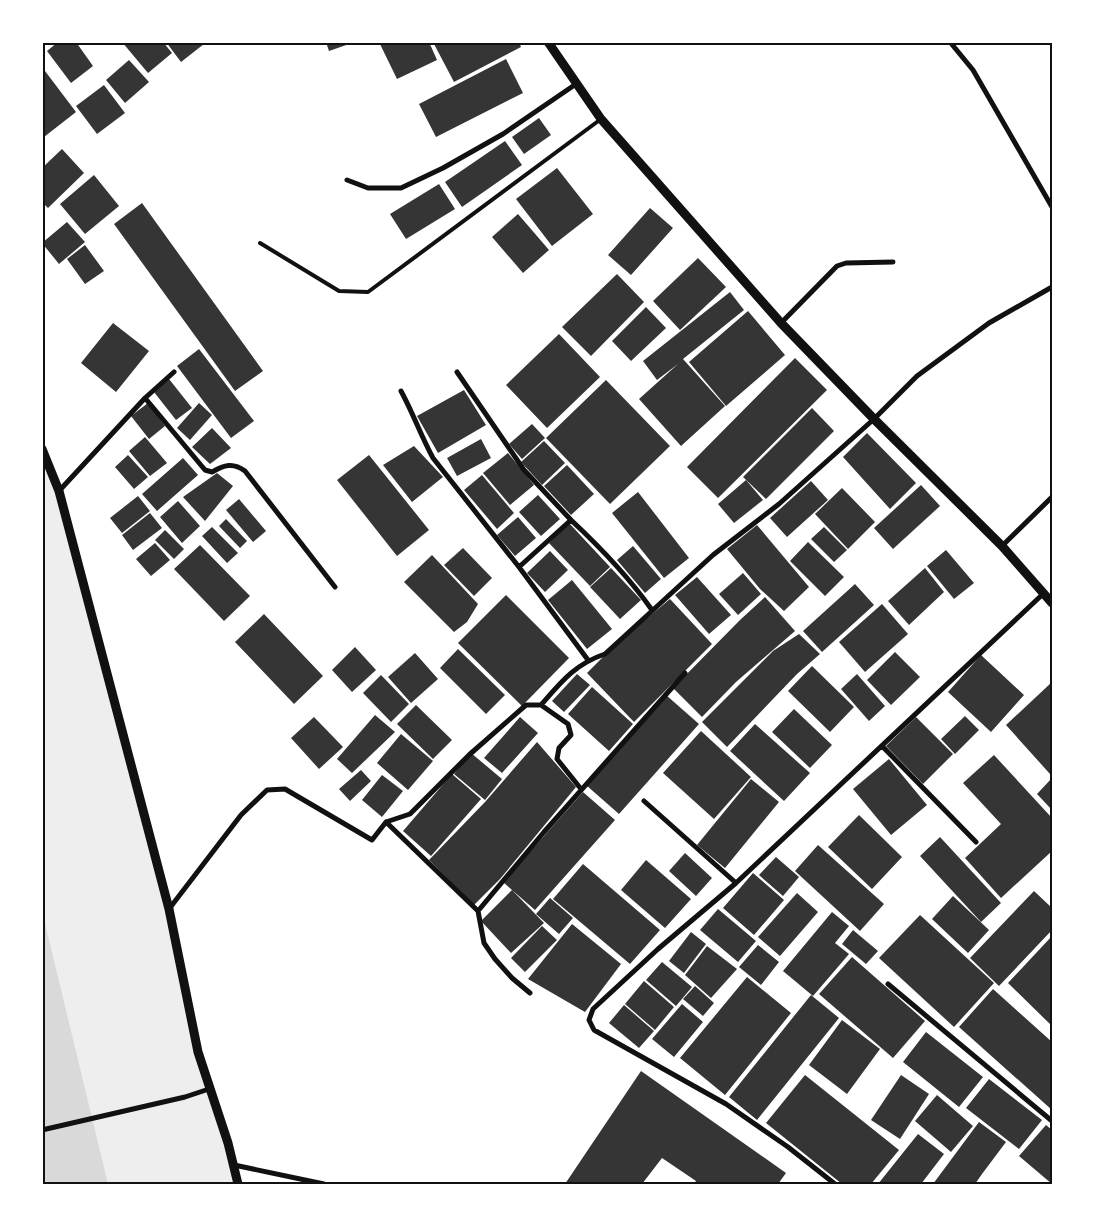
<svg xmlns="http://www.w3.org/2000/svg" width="1095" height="1227" viewBox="0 0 1095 1227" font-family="'Crimson Pro',serif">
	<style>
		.green { fill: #eee }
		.water { fill: #d9d9d9 }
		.building { fill: #353535 }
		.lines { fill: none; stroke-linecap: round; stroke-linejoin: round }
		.service { stroke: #111; stroke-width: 4 }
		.minor { stroke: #111; stroke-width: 5 }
		.tertiary { stroke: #111; stroke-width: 9 }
		.neatline { fill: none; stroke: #111; stroke-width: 2 }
	</style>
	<rect width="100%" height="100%" fill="#fff"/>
	<!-- green -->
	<path class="green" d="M42,449L59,491L169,909L198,1052L238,1184H107L43,916Z"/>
	<!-- water -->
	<path class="water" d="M43,915L108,1184H43Z"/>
	<!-- building -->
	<path class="building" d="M58,42H76L93,66L71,83L47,51Z
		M122,42H163L172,53L148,73Z
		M166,42H203L204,44L181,62Z
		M326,42H352V43L329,51Z
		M379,42H429L437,60L397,79Z
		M436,42H519L521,47L454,82L434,44Z
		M506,59L523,93L436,137L419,104Z
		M129,60L149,82L125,103L106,80Z
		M42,67L76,112L44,137L42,135Z
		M104,85L125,113L97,134L76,106Z
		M539,118L551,135L524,154L512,137Z
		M505,141L522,165L462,207L445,182Z
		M62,149L84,173L48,208L42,202V168Z
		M557,168L593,214L552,246L516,199Z
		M94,175L119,206L85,234L60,204Z
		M439,184L455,209L406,239L390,214Z
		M142,203L263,371L235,391L114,224Z
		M650,208L673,228L631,275L608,255Z
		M518,214L549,250L523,273L492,237Z
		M67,222L85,242L59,264L42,243Z
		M85,245L104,271L85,284L67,259Z
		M698,258L726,287L680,330L653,301Z
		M617,274L644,302L591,356L562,327Z
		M730,292L744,310L683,359L725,406L681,446L639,399L678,364L657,380L643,361Z
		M646,307L666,328L631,361L612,341Z
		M748,311L785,355L726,406L689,362Z
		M113,323L149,351L116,392L81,363Z
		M559,334L600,377L547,428L506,385Z
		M199,349L254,421L231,438L177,366Z
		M795,358L827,390L718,498L687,467Z
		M169,379L192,408L176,420L154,392Z
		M606,380L670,446L610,504L546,438Z
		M464,390L486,425L438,453L417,416Z
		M148,403L165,426L149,439L131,416Z
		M199,403L212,415L190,440L177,428Z
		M812,408L834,431L766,499L743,477Z
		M532,424L545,438L522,459L509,444Z
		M212,428L231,448L210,464L192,447Z
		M867,433L916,483L890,509L843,457Z
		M145,437L167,463L150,476L129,451Z
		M481,439L491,458L457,476L447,458Z
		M544,441L565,463L542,485L521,462Z
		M414,446L443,477L412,502L383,465Z
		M508,453L534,485L510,505L483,473Z
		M128,455L148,477L134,489L115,467Z
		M369,455L429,530L397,556L337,480Z
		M183,458L198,475L157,511L142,494Z
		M567,465L594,494L571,515L544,486Z
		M217,473L233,486L205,521L183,497Z
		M482,475L514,513L497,529L464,490Z
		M746,480L763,500L734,523L718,504Z
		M811,481L828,500L787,537L770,518Z
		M921,485L940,506L893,549L874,528Z
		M842,488L875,522L848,549L815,514Z
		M638,492L689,558L664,578L612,513Z
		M538,495L560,519L541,536L519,512Z
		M138,496L150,511L122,533L110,518Z
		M239,499L266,531L253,542L226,510Z
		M178,501L200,526L182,543L160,517Z
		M150,513L162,528L133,550L122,535Z
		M518,517L536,538L515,556L497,535Z
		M226,519L247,541L240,548L219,526Z
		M569,523L610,567L590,586L549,543Z
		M757,525L809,587L784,611L760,589L727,549Z
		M212,527L238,553L227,563L202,536Z
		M824,527L847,550L834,562L811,539Z
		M165,530L184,549L174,559L155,540Z
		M808,542L844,577L825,596L790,561Z
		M155,543L170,560L151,576L136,559Z
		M200,545L250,596L224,621L174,569Z
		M633,546L661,579L645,593L617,560Z
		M463,548L492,578L474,596L444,565Z
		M946,550L974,583L954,599L927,566Z
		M550,551L568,570L545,592L527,573Z
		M432,555L478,604L467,622L454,632L404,582Z
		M611,568L641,600L620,619L590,587Z
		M925,568L944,592L909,625L888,601Z
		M743,573L761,594L738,615L719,594Z
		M697,577L731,615L709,634L675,595Z
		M572,580L612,629L587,649L548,600Z
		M855,584L874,605L822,652L803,631Z
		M506,595L569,658L522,706L458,643Z
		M765,597L795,631L736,682L702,717L673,688L740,620Z
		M670,599L712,644L634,722L587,673L616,644Z
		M882,604L908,634L865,672L839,642Z
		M264,614L323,676L294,704L235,642Z
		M799,634L820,654L797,674L727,747L702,722L773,651Z
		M355,647L376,670L352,692L332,670Z
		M458,649L505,695L486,714L440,668Z
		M895,652L920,677L891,705L867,680Z
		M415,653L438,679L411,703L388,677Z
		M981,655L1024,695L991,732L948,692Z
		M812,666L854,707L830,732L788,691Z
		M577,674L590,685L564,712L552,701Z
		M857,674L885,706L869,721L841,689Z
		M381,675L409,704L391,722L363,693Z
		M1052,682V772L1050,774L1006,725Z
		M592,687L633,724L609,751L568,714Z
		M666,695L699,724L619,814L586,785Z
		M416,705L452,740L433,759L397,724Z
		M794,709L832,745L810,768L772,732Z
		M375,715L395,732L352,773L337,759Z
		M965,716L979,730L955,754L941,739Z
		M314,717L343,747L319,769L291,738Z
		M520,717L538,733L502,773L484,758Z
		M916,717L953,754L923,784L886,746Z
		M755,724L810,773L784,801L730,751Z
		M701,731L751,777L714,819L663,773Z
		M401,734L433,761L408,790L377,763Z
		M537,742L576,787L500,879L474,905L429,860L485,802Z
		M471,753L502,779L485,800L454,774Z
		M994,755L1052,818V851L1001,898L965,858L1001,824L963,783Z
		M889,759L927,805L891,835L853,789Z
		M361,770L371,781L350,801L339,789Z
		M452,774L481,799L431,856L403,831Z
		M382,775L403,791L382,817L362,800Z
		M1052,778V810L1037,794Z
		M751,779L779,802L725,868L697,845Z
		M583,792L615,820L535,910L503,882Z
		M859,815L902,857L872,889L828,847Z
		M940,837L1001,903L981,922L920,856Z
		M818,845L884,904L860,931L795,871Z
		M685,853L712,878L696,896L669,871Z
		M776,857L799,877L783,896L759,875Z
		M646,860L691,899L665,928L621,890Z
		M583,864L660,930L630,964L553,899Z
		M753,873L784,900L754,935L723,908Z
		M512,890L544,923L511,953L481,921Z
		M1034,891L1052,908V930L999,986L970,958Z
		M797,893L818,912L780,956L758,937Z
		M953,896L989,930L968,953L932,919Z
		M550,898L573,918L559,934L536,914Z
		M718,909L756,941L738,962L700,930Z
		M832,912L849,926L835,943L849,954L813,996L783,971Z
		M920,915L994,983L954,1027L879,958Z
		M572,924L621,964L585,1012L528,979Z
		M542,926L557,940L525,972L511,958Z
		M853,930L878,951L866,964L842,944Z
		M691,932L706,944L684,973L669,961Z
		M1052,936V1026L1008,983Z
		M758,945L779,962L761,985L739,967Z
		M707,946L737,969L711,998L685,975Z
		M852,957L925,1021L893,1058L819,994Z
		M662,962L692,987L676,1006L646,980Z
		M747,977L791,1013L725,1095L680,1058Z
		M644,981L674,1007L655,1030L625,1004Z
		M695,986L714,1003L703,1016L683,999Z
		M993,989L1052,1042V1110L959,1027Z
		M811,995L839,1018L757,1120L729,1097Z
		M682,1004L703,1022L674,1057L652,1039Z
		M624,1005L654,1031L639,1048L609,1023Z
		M842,1020L880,1049L847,1094L809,1065Z
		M926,1032L983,1077L959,1107L903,1062Z
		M641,1071L786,1173L778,1184H694L696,1181L662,1158L642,1184H565Z
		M805,1075L899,1150L871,1184H842L766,1123Z
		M901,1075L929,1094L900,1139L871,1120Z
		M989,1079L1042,1120L1019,1149L966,1108Z
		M937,1095L973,1126L951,1152L915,1121Z
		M979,1122L1006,1142L982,1174L975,1184H933Z
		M1046,1125L1052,1130V1184L1019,1156Z
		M918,1134L944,1154L921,1184H878Z"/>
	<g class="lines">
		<!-- service -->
		<path class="service" d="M260,243L339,291L368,292L601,119"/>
		<!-- minor -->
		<path class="minor" d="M950,42L973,70L1052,207
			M347,180L368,188H401L443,168L503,134L576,84
			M781,323L837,266L846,263L893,262
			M457,372L524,470L571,520L519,567
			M401,391C413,413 421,436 433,458L519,567L588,660
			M145,398L205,470L212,472C224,465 233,462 245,471L335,587
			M59,491L145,398L174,372
			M571,520C601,548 628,576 652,610
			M1002,546L1052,497
			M541,705L568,724L571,735L559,748L557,759L581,789
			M882,746L976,842
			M644,801L736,883
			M386,822L478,911L484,943L495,959L512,978L530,993
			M169,909L241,815L267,790L285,789L372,840L386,822L410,814L469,755L526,705H541C561,682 575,664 605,654L713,555L779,504L874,419L917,376L989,323L1052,287
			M478,911L544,832L685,673
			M888,984L1052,1121
			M42,1130L185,1097L209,1089
			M234,1165L324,1184
			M835,1184L788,1147L726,1104L594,1030L589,1020L593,1009L658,949L736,883L1044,593"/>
		<!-- tertiary -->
		<path class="tertiary" d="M548,42L601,119L781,323L874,419L1002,546L1052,603
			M42,449L59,491L169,909L198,1052L228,1143L238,1184"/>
	</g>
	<!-- border -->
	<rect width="1095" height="1227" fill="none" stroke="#ffffff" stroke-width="88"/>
	<rect x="44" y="44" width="1007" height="1139" class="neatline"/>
</svg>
